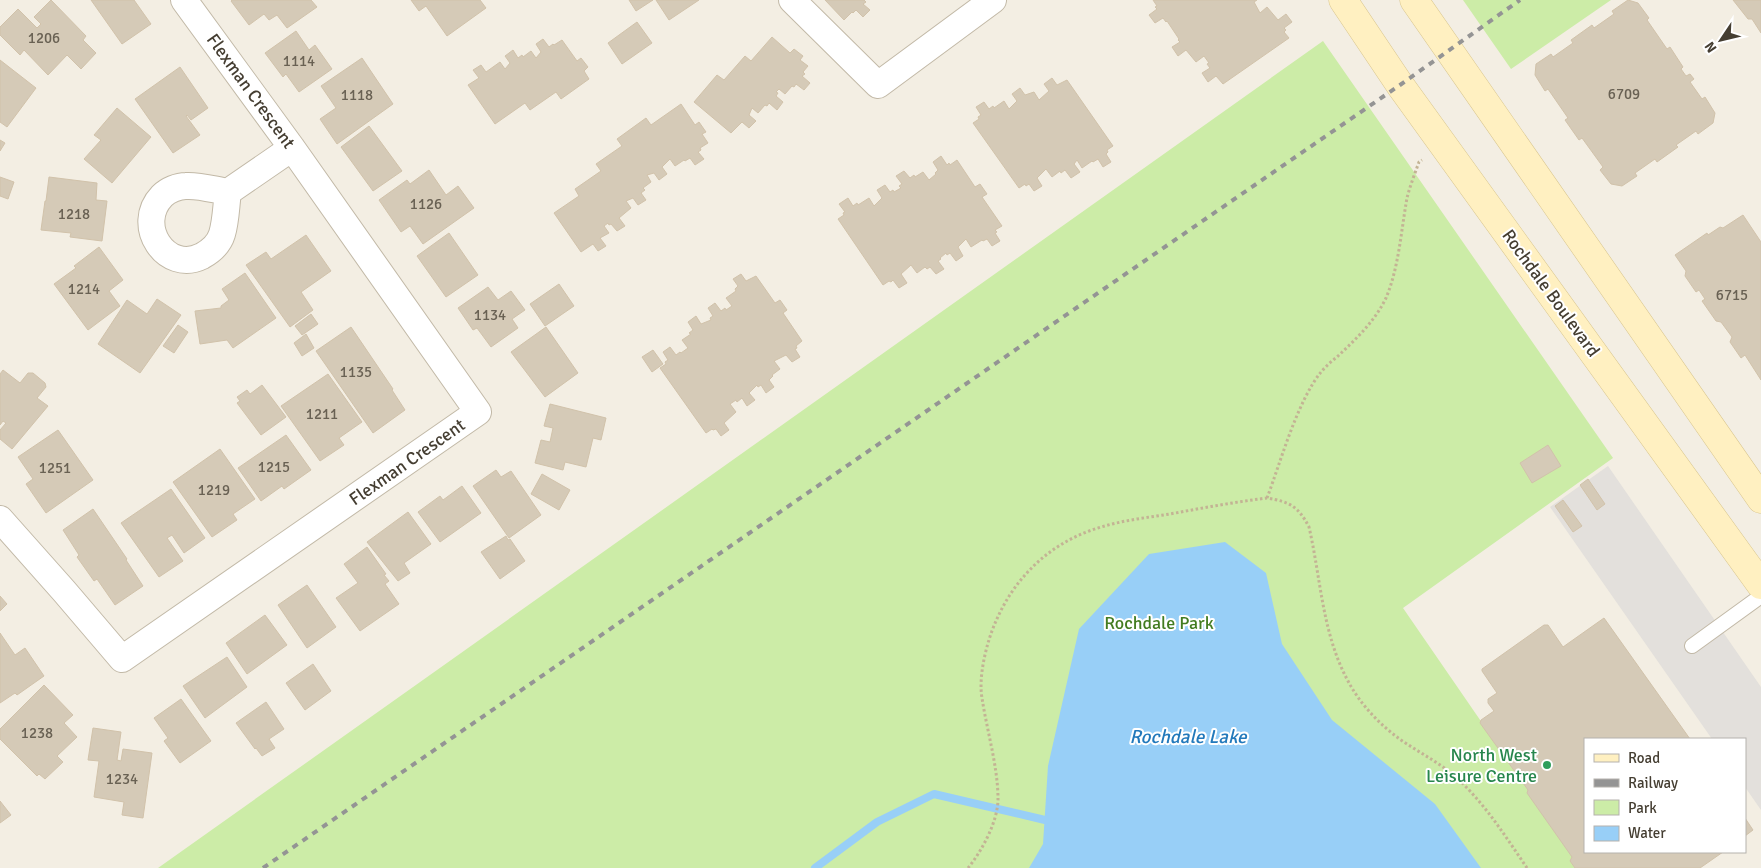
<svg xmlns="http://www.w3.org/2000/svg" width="1761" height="868" viewBox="0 0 1761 868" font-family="Signika,sans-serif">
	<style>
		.green { fill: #cceca7 }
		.parking { fill: #e3e0dc }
		.water { fill: #98cff7 }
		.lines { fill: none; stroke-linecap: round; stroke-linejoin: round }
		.stream { stroke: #98cff7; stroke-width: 8 }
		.building { fill: #d5cab7; stroke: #d1c2aa }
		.lane-casing { stroke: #c2b9a7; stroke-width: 16 }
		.street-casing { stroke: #c2b9a7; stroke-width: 28 }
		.secondary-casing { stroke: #d8c58d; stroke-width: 29 }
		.path { stroke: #c3b394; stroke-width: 3; stroke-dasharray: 2.5 2.5; stroke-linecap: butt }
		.lane { stroke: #fff; stroke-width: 14 }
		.street { stroke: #fff; stroke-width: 26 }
		.secondary { stroke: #fff0c1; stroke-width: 28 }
		.rail { stroke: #949494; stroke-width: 4; stroke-dasharray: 6 6; stroke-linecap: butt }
		.leisure-dot { fill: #2e9e5b; stroke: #fff; stroke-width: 2 }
		.labels { text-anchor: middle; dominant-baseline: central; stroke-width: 4; stroke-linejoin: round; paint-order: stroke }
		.number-label { font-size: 15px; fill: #696153 }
		.street-label { font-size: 18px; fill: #453e32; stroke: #fff }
		.park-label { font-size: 18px; fill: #437c21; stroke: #fff }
		.leisure-label { font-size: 18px; fill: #27864d; stroke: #fff; text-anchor: end }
		.water-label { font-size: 19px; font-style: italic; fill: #2279bb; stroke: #fff }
	</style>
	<rect width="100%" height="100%" fill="#f3eee3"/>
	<!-- green -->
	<path class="green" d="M1463,0H1611L1511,69Z
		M1323,41L1613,458L1403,608L1582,868H158Z"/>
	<!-- parking -->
	<path class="parking" d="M1608,466L1761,687V810L1745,787V739H1712L1550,507Z"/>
	<!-- water -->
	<path class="water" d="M1225,542L1266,573L1282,644L1332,720L1435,804L1481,868H1029L1043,844L1048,766L1079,629L1149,554Z"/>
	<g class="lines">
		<!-- stream -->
		<path class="stream" d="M815,868L877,822L934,794L1045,820"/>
	</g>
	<!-- building -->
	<path class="building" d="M51,0L86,36L83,40L96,53L81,69L67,55L48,75L24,50L20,55L0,35V27L18,9L37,28L41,24L34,17Z
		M91,0H134L151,24L122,44Z
		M232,0H311L317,7L287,28L277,15L269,20L264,14L249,25L231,1Z
		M411,0H480L486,8L447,36L426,6L419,11Z
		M629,0H653L636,11Z
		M656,0H699L669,20Z
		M825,0H864L866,2L863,4L870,10L863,17L856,10L853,13L852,12L844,20Z
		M1153,0H1257L1254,2L1260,13L1267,7L1278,20L1286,14L1292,22L1284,28L1286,30L1284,32L1289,38L1223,84L1216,76L1208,82L1202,73L1210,68L1207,64L1209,63L1204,56L1196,62L1186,50L1178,56L1172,47L1180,42L1178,40L1179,39L1167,21L1166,22L1163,18L1155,23L1149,15L1157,9L1155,7L1157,6Z
		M1628,0L1638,3L1649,18L1647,20L1667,49L1670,47L1683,67L1681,69L1686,76L1690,74L1694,79L1690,82L1702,99L1705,97L1715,113L1713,123L1698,134L1696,131L1676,145L1678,147L1657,162L1655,159L1635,173L1637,176L1622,186L1611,184L1600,170L1603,167L1582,138L1579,140L1565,120L1568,118L1548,89L1545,91L1535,75L1536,64L1551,54L1553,57L1573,43L1571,40L1592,25L1594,28L1614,14L1612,11Z
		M1733,0H1761V33L1752,19H1748Z
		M637,22L652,43L622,64L608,43Z
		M296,31L309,50L315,45L332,69L299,92L286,74L283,77L265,53Z
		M772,37L790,53L794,49L803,56L800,60L808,66L803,72L805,74L802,76L810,83L804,90L796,84L794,87L792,86L785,94L779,89L776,92L778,93L776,96L783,102L777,110L769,103L767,106L765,105L758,113L752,108L749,115L756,121L749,128L742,122L731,133L694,102L717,75L724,80L745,56L751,61Z
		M543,39L549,47L553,44L554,45L562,40L577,61L581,58L588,67L584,71L589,79L561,99L556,92L530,110L525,103L495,124L468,85L479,78L473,70L481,65L486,72L500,62L505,69L510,63L505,56L513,50L518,58L522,55L523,57L531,51L536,58L541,52L536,44Z
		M362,58L393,104L337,144L320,119L336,108L321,86Z
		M0,60L36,88L7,127L0,122Z
		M180,67L208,108L191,120L187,115L186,116L200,135L173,153L135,99Z
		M1052,78L1057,85L1067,80L1113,146L1107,150L1108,152L1106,154L1111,162L1103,167L1098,159L1093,162L1092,161L1082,168L1077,160L1074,164L1080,172L1071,178L1065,170L1061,173L1060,171L1052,177L1046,169L1037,178L1042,186L1034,191L1029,184L1026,186L1025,184L1019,188L973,123L979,119L978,117L981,115L976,107L984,102L989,109L993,106L994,108L1004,101L1009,109L1017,101L1012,94L1020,88L1025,95L1034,92L1039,100L1049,91L1044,84Z
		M681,104L695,125L699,122L706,132L702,134L708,143L700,148L701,150L698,152L704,159L695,165L690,158L685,161L684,160L675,166L670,159L662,167L667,174L659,180L654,173L647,175L651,182L643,188L645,190L641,193L646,200L638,205L633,198L626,201L631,208L619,218L625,226L617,231L611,224L609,225L608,223L604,226L609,233L600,238L606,246L598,251L593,244L581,252L554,213L579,196L575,189L601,171L596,164L622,146L617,139L646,118L651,125Z
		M117,108L151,137L112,183L84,159L101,140L94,135Z
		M369,126L402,171L373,191L341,147Z
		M0,140L5,143L0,151Z
		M941,156L947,165L949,163L950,165L957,160L975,187L980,184L987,194L982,197L1002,226L995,230L997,232L995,233L1000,241L992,246L987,239L983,241L982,240L971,247L966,239L958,247L963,256L956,261L950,253L947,255L946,253L940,258L941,259L938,261L944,269L936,274L930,267L927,269L925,267L917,273L911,265L901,274L907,283L899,288L893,280L891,282L889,281L883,285L838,219L844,215L843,213L845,212L839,204L848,198L853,206L857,203L858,205L869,198L874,206L882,198L877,190L885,185L890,192L893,190L894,192L901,188L899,186L902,184L896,176L904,171L910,178L914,175L915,177L923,172L929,180L936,174L935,173L938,170L933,162Z
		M429,170L446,195L458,186L474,208L423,244L410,226L401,232L379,200L407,180L410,184Z
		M0,177L14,182L8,199L0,196Z
		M49,177L97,183L96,200L107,201L102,241L70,237L71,233L41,230L45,201H46Z
		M1743,215L1761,242V380L1745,355L1741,358L1730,342L1732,337L1721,322L1716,321L1702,301L1705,299L1699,290L1696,292L1685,276L1686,271L1675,255L1707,233L1708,235L1720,227L1723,228Z
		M449,233L478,275L446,297L417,256Z
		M306,235L331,271L301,292L313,310L290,327L246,265L266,252L271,259Z
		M99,247L123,280L109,291L120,306L88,330L54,284L76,268L74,266Z
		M245,273L276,318L233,348L227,340L200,344L195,311L221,308V306L229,300L222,289Z
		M741,274L746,281L756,276L775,303L780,300L787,310L783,313L802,341L796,346L797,348L795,349L800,357L792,362L786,355L774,361L780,369L772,375L773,376L769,380L774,387L766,393L761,385L758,387L757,385L749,393L755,400L747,406L742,398L737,402L736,400L730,404L736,412L724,423L729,430L721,436L716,429L713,430L712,429L706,433L660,368L666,364L665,362L668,360L663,352L670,347L676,355L680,352L681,353L688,348L682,340L691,334L689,333L693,330L688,322L696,316L701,324L711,320L710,318L713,316L708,308L715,303L721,311L725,308L726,310L732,306L726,298L736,291L735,289L738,286L733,279Z
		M559,284L574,306L545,326L530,304Z
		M488,287L498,300L511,291L525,310L512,319L518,328L491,347L477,328L473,330L458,308Z
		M157,299L181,315L140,373L98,344L127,300L147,314Z
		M311,314L318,324L302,335L295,326Z
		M178,325L188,332L174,353L163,346Z
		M351,327L393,389L392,390L405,410L373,433L316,351Z
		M546,327L578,373L545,397L511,352Z
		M306,334L314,348L302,356L294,343Z
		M653,350L663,364L652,372L642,357Z
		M3,370L20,383L28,373H33L45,383L46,387L37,398L48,406L12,449L0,439V430L6,423L3,421L0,425V374Z
		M328,374L362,422L339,438L344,445L320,461L281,406Z
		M262,385L286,417L261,435L237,403L240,401L237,397L247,390L250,394Z
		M550,404L606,418L601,440L593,438L586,467L565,462L563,470L535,463L541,440L550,442L553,428L544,426Z
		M58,430L93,480L46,513L26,484L33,479L18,457Z
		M286,435L311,470L284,489L282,486L261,501L238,468Z
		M1548,445L1561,466L1532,483L1520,463Z
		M220,449L255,499L233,514L237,520L212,537L173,482Z
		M496,470L501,477L511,471L541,515L509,538L473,486Z
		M542,474L570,490L559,510L531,494Z
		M1588,479L1605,504L1597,510L1580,485Z
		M462,486L481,513L440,542L418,512L440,496L443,500Z
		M171,489L205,538L184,553L172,535L167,538L183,561L159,577L121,523Z
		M1563,500L1582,526L1573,532L1555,506Z
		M93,509L127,559L126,560L143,586L115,605L97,579L94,581L77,557L79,555L63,530Z
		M408,512L431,544L404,563L410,573L398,581L367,542Z
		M506,536L508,540L510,539L525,561L500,579L481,552Z
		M367,547L386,574L384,575L389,581L385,584L399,604L360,631L336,598L358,583L344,564Z
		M307,585L336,627L307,648L278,605Z
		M0,596L7,604L0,611Z
		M265,615L287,645L247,674L226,643Z
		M1604,618L1690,739H1585V852H1723L1700,868H1575L1570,861L1572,857L1527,793L1528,790L1480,723L1481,720L1494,711L1488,703V699L1497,693L1482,671V669L1544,625H1548L1563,647Z
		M0,633L15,655L25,648L44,676L17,695L15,693L0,703Z
		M227,657L247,687L205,718L183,686Z
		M313,664L331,691L305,710L286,683Z
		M44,685L73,715L64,723L77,737L57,756L63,762L45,779L39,774L37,776L0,739V729Z
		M181,699L211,741L180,763L164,741L168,738L154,718Z
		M266,702L284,729L269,739L275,748L262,756L256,748L255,749L236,723Z
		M93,728L121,732L117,760L121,761L123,749L152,753L143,818L122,815L124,802L94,797L99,761L88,760Z
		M0,801L11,815L0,823Z
		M1745,818L1753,830L1745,836Z"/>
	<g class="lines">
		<defs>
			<path id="lane" d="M1692,646L1761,596"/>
			<path id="street" d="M792,0L878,85L993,0
				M228,192C226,206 226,221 222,234C219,244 211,251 202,256C166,274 134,225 162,196C168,190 178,186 186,186C199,185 215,190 228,192L292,148
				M0,519L64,591L122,659L478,412L292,148L184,0"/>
			<path id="secondary" d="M1343,0L1400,85L1761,585
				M1414,0L1761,499"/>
		</defs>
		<!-- lane casing -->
		<use href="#lane" class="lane-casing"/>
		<!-- street casing -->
		<use href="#street" class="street-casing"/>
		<!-- secondary casing -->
		<use href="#secondary" class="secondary-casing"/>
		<!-- path -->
		<path class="path" d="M1267,498C1281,461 1297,402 1321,372C1326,366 1332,361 1338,356C1356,339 1375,321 1386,298C1399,267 1401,231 1407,198C1410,186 1415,173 1419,162L1422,160
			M968,868C982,851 998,821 998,799C998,767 987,731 982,698C978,676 987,641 996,621C1014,579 1048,545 1092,530C1117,521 1144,518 1170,514C1202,508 1235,502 1267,498C1290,502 1298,506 1309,527C1321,579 1322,633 1348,681C1360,704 1380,725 1401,740C1420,753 1440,763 1457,778C1485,804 1506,837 1527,868"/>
		<!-- lane -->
		<use href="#lane" class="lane"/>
		<!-- street -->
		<use href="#street" class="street"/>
		<!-- secondary -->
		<use href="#secondary" class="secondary"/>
		<!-- rail -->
		<path class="rail" d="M263,868L1400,85L1520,0"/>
	</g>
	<!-- markers -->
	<circle class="leisure-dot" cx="1547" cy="765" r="5"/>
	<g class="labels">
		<!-- number labels -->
		<g class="number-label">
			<text x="44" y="38">1206</text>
			<text x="299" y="61">1114</text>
			<text x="1624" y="94">6709</text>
			<text x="357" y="95">1118</text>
			<text x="426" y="204">1126</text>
			<text x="74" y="214">1218</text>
			<text x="84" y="289">1214</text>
			<text x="1732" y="295">6715</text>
			<text x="490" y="315">1134</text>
			<text x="356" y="372">1135</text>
			<text x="322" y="414">1211</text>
			<text x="274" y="467">1215</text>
			<text x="55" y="468">1251</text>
			<text x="214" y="490">1219</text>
			<text x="37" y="733">1238</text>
			<text x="122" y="779">1234</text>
		</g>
		<!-- street labels -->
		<g class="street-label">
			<text transform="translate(251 91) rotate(54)">Flexman Crescent</text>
			<text transform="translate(1551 293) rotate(54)">Rochdale Boulevard</text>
			<text transform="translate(407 462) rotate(-35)">Flexman Crescent</text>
		</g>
		<!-- park labels -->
		<g class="park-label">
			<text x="1159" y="623">Rochdale Park</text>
		</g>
		<!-- leisure labels -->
		<g class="leisure-label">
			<text x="1537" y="755">North West<tspan x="1537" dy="21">Leisure Centre</tspan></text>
		</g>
		<!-- water labels -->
		<g class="water-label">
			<text x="1188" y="737">Rochdale Lake</text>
		</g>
	</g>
	<!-- legend -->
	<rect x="1584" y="738" width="162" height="115" fill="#ffffff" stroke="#b5b2ad"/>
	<rect x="1594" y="754" width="25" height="8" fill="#fff0c1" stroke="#b5b2ad"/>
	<text x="1628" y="763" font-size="15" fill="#453e32">Road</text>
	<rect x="1594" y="779" width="25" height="8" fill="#949494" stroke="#b5b2ad"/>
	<text x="1628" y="788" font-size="15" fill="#453e32">Railway</text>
	<rect x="1594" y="800" width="25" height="15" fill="#cceca7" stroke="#b5b2ad"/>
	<text x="1628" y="813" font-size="15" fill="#453e32">Park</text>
	<rect x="1594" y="826" width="25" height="15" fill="#98cff7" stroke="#b5b2ad"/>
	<text x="1628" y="838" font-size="15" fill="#453e32">Water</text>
	<!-- north arrow -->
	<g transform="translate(1721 40) rotate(235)" stroke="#ffffff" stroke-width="4" paint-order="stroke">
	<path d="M0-4L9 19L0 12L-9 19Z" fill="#453e32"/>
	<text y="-8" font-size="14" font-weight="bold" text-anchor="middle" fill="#453e32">N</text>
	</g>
</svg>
